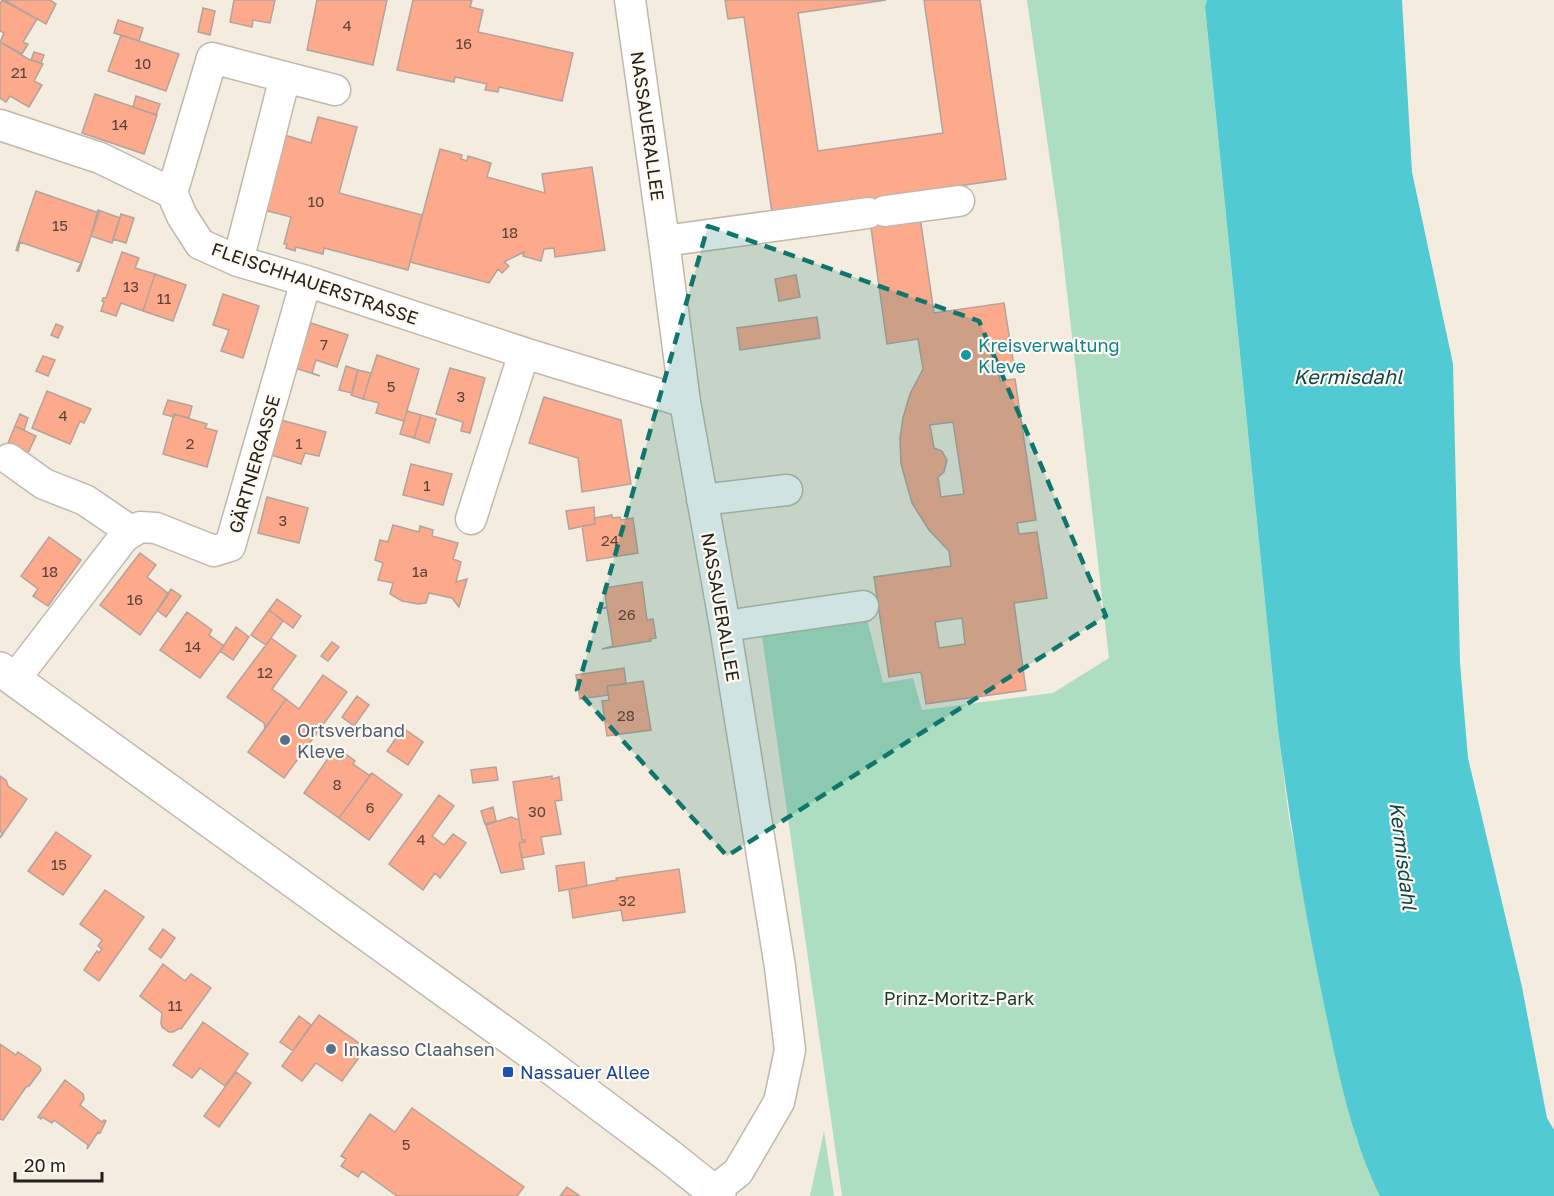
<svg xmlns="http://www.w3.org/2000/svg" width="1554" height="1196" viewBox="0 0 1554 1196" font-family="'Golos Text',sans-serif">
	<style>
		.green { fill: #addec1 }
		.water { fill: #51cad4 }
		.building { fill: #fca98c; stroke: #b3a39d; stroke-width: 1.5; fill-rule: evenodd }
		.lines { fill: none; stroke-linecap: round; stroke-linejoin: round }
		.minor-casing { stroke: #c0b9ab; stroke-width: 33 }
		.major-casing { stroke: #c0b9ab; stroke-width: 36 }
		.minor { stroke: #fff; stroke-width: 30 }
		.major { stroke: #fff; stroke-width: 33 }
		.marked { fill: #0f766e; fill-opacity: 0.2; stroke: #0f766e; stroke-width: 4.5; stroke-dasharray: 12 8; stroke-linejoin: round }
		.culture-dot { fill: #0f9aa8; stroke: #fffaf1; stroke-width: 2 }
		.service-dot { fill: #5c6f8a; stroke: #fffaf1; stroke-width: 2 }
		.transit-dot { fill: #1a4fb4; stroke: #fffaf1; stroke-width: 2 }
		.labels { text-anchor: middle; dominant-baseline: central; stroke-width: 4.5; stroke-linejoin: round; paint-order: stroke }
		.number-label { font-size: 15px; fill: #5a4338 }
		.street-label { font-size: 18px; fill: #24211c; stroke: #fffaf1 }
		.culture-label { font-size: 18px; fill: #0d838f; stroke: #fffaf1; text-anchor: start }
		.service-label { font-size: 18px; fill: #4e5e75; stroke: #fffaf1; text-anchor: start }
		.park-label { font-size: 18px; fill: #173c29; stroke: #fffaf1 }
		.transit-label { font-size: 18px; fill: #164399; stroke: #fffaf1; text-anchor: start }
		.water-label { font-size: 20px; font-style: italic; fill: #0f464a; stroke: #fffaf1 }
	</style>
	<rect width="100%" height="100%" fill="#f4ecde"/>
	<!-- green -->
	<path class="green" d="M1027,0H1207L1205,8L1278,730L1289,819L1356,1138L1380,1196H842L762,636L867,619L883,683L913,678L922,710L1053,693L1109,658L1059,223Z
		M824,1131L834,1196H810Z"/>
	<!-- water -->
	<path class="water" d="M1207,0H1402L1412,172L1453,364L1460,663L1468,758L1522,987L1547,1118L1554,1130V1196H1380C1350,1135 1338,1070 1324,1004C1305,914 1290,822 1278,730L1205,7Z"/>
	<!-- building -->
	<path class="building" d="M2,0L37,19L23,42L28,44L22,54L0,42L4,33L0,31V4Z
		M4,0H50L56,4L46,24Z
		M234,0H275L270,23L253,20L252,27L230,22Z
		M317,0H387L373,65L307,50Z
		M413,0H472L470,7L483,10L478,32L573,53L562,101L499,87L498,92L485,90L487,84L455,77L454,82L397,70Z
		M725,0H886L798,13L818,151L943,133L924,0H980L1006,179L883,197L919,210L934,313L1004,303L1014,366L998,368L1000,381L1015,379L1036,520L1017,523L1019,534L1037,532L1047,598L1014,603L1026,690L926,704L921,672L889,677L874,577L951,566L949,551L929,530L912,503L901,464L900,438L903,418L910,394L923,369L918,339L887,344L867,199L772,213L744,17L728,19ZM953,422L964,494L941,497L938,477L944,472L947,460L942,451L934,448L930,425ZM962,618L965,644L939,648L935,622Z
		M203,8L215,11L210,35L198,32Z
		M118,20L143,28L139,41L114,33Z
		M121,35L179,54L166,91L108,71Z
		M0,42L30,60L43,64L34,81L42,85L29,107L10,96L6,102L0,98Z
		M34,52L44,55L41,63L31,60Z
		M95,94L157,115L144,154L82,133Z
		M136,96L160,104L156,115L133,107Z
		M318,117L357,127L339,193L422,215L408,270L324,248L323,254L296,247L295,251L286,248L287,244H284L291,217L260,209L281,134L311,143Z
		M440,149L462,155L461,159L467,161L468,156L491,163L487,177L545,193L542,174L592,167L605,250L555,257L554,248L544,249L541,261L523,256L524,252L504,262L509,266L502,273L498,269L489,283L410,262Z
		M36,191L99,213L79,271H77L81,263L20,242L18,251L16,250Z
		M98,210L120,218L112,243L91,236Z
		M121,214L134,218L126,243L113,239Z
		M122,252L139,258L135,268L155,274L143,311L121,303L116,316L101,311L104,302L102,301L103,298H106Z
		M155,274L186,285L173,321L143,311Z
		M796,275L800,297L779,301L775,279Z
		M223,294L259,306L243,358L221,351L229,330L213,325Z
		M817,317L820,338L740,350L737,328Z
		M311,323L348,335L337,367L316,360L312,373L320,376L295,368Z
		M56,324L63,327L58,338L51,335Z
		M377,355L419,369L404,421L376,413L379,403L363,399Z
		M43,356L55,360L48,376L36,371Z
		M346,366L358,370L352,393L339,390Z
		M450,368L485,378L470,433L461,431L463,422L436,414Z
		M358,370L371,373L363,399L351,395Z
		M47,391L91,409L84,423L80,421L70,444L32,428Z
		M544,397L621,420L631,484L582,492L578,458L529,443Z
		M168,400L192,406L189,418L174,414V417L163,414Z
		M407,411L421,415L414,438L400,434Z
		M20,414L28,418L24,430L15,426Z
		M174,414L207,424L205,428L217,431L207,467L163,454Z
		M421,415L436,419L429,443L414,438Z
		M281,420L326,432L319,456L305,453L301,464L271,455Z
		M15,426L36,436L25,459L5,450Z
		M411,464L452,474L443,505L403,495Z
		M267,497L308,508L299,543L258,533Z
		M594,507L595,524L569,529L566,511Z
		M612,515V518L620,517L621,520L633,518L638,553L587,561L582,526L595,524L594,518Z
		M393,525L419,532L420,526L433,530L432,536L458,543L453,559L461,562L456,582L467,579L459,607L452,598L429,593L426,603L418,604L402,601L390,594L393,583L378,580L383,563L375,560L380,540L388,542Z
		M49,537L81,560L48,606L33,596L38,589L21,576Z
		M140,553L156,565L147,577L169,594L140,635L100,605Z
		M642,582L647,620L653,619L656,638L650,639L651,641L602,649L613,646L607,608L596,609L607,607L604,588Z
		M171,589L181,596L166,617L157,610Z
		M277,599L301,616L293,628L269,610Z
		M269,610L283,621L266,645L251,635Z
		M187,612L212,630L209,635L224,646L200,678L160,650Z
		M236,627L249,637L233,660L220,651Z
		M271,638L296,656L272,689L286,699L265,729L264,723L227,697Z
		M332,642L339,647L328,661L321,656Z
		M624,668L626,684L607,686L608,695L580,699L576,675Z
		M323,675L347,692L284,778L248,752L286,699L299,709Z
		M643,681L651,730L607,736L602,701L609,700L607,686Z
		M357,696L369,705L354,726L342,717Z
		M403,728L423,742L408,765L387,751Z
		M336,747L355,761L353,764L369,775L372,773L339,818L304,793Z
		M496,767L498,780L473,783L471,770Z
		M372,773L402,795L369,840L339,818Z
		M0,776L6,780L8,786L27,799L0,838L2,833L0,831Z
		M552,776V779L559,777L562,800L555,801L561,834L541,837L544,854L522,858L519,843L525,842V840H522L513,782Z
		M439,795L454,806L432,836L444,845L453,834L466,843L440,878L435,873L423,890L389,864Z
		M493,807L496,821L485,824L481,811Z
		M511,817L519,820L522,840H525V842L519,843L524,869L501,873L486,825Z
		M56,832L91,856L63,895L28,871Z
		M584,862L587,886L559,891L556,866Z
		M679,869L685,912L623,921L621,910L573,918L569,889L617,880L616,878Z
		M105,890L144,917L99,981L84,970L97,951L99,953L102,949L98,946L102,940L80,924Z
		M163,929L175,938L161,958L149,949Z
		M163,964L185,981L191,974L211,988L181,1029L180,1028L173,1032H169L162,1027L161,1023L162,1013L140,996Z
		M319,1015L366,1048L342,1081L316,1063L302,1081L282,1066Z
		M299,1016L311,1025L293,1051L280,1042Z
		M203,1022L248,1054L225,1086L200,1068L192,1078L173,1065Z
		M0,1044L16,1055L18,1052L40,1067L41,1070L29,1086L26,1087L3,1120L0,1119Z
		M236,1072L251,1083L219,1127L204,1116Z
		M65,1080L83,1094L84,1099L80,1105L102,1122L104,1120L106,1121L100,1133L98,1132L87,1149L88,1145L54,1120L52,1123L42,1117L41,1119L38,1117Z
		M412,1108L524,1187L517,1196H397L362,1171L358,1177L341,1166L346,1159L341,1156L370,1114L395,1132Z
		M567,1187L580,1196H560Z"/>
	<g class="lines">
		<defs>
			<path id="minor" d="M630,0L664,241L685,402L725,626L780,967L790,1050L779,1102L738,1172L714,1191L717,1196
				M0,125L100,158L172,193L182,216L200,244L238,261L306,281L524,353L685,402
				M172,193L212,58L335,90
				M885,211L959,201
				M664,241L868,213
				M238,261L285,77
				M9,459L44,484L85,500L132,532
				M702,500L787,490
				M471,519L524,353
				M725,626L863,606
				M14,680L124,537L140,527L156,528L214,551L230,546L306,281"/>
			<path id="major" d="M0,669L536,1056L669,1156L719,1196"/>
		</defs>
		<!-- minor casing -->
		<use href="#minor" class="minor-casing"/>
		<!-- major casing -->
		<use href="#major" class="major-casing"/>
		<!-- minor -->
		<use href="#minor" class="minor"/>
		<!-- major -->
		<use href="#major" class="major"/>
	</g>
	<!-- marked area -->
	<path class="marked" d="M708,226L979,321L1106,616L727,856L577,690Z"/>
	<!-- markers -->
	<circle class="culture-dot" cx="966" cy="355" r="6"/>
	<g class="service-dot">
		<circle cx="285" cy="740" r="6"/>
		<circle cx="331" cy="1049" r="6"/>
	</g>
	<rect class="transit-dot" x="502" y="1066" width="12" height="12" rx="3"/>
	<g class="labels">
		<!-- number labels -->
		<g class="number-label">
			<text x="347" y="25">4</text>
			<text x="464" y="43">16</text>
			<text x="143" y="63">10</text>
			<text x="19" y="72">21</text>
			<text x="120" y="124">14</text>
			<text x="316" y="201">10</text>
			<text x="60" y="225">15</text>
			<text x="510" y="232">18</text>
			<text x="131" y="286">13</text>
			<text x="164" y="298">11</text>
			<text x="324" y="344">7</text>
			<text x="391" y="386">5</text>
			<text x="461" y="396">3</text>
			<text x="63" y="415">4</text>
			<text x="190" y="443">2</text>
			<text x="299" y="443">1</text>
			<text x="427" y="485">1</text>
			<text x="283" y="520">3</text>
			<text x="610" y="540">24</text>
			<text x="50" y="571">18</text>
			<text x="420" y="571">1a</text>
			<text x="135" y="599">16</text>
			<text x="627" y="614">26</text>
			<text x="193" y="646">14</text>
			<text x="265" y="672">12</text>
			<text x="626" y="715">28</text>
			<text x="337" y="784">8</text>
			<text x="370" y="807">6</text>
			<text x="537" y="811">30</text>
			<text x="421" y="839">4</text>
			<text x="59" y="864">15</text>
			<text x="627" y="900">32</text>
			<text x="175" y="1005">11</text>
			<text x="406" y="1144">5</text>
		</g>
		<!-- street labels -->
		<g class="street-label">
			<text transform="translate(648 126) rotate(82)">NASSAUERALLEE</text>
			<text transform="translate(315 283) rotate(19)">FLEISCHHAUERSTRASSE</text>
			<text transform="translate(254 464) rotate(-74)">GÄRTNERGASSE</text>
			<text transform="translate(721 607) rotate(80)">NASSAUERALLEE</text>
		</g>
		<!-- culture labels -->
		<g class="culture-label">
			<text x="978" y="345">Kreisverwaltung<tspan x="978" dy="21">Kleve</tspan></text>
		</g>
		<!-- service labels -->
		<g class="service-label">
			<text x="297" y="730">Ortsverband<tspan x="297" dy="21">Kleve</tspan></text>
			<text x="343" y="1049">Inkasso Claahsen</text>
		</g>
		<!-- park labels -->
		<g class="park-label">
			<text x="959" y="998">Prinz-Moritz-Park</text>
		</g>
		<!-- transit labels -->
		<g class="transit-label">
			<text x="520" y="1072">Nassauer Allee</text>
		</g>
		<!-- water labels -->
		<g class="water-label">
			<text x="1348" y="376">Kermisdahl</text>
			<text transform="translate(1404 856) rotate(83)">Kermisdahl</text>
		</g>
	</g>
	<!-- scale -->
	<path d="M15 1172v9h87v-9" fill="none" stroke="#24211c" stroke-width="3"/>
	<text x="24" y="1172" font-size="18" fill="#24211c" stroke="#fffaf1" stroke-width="4.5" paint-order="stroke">20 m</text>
</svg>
